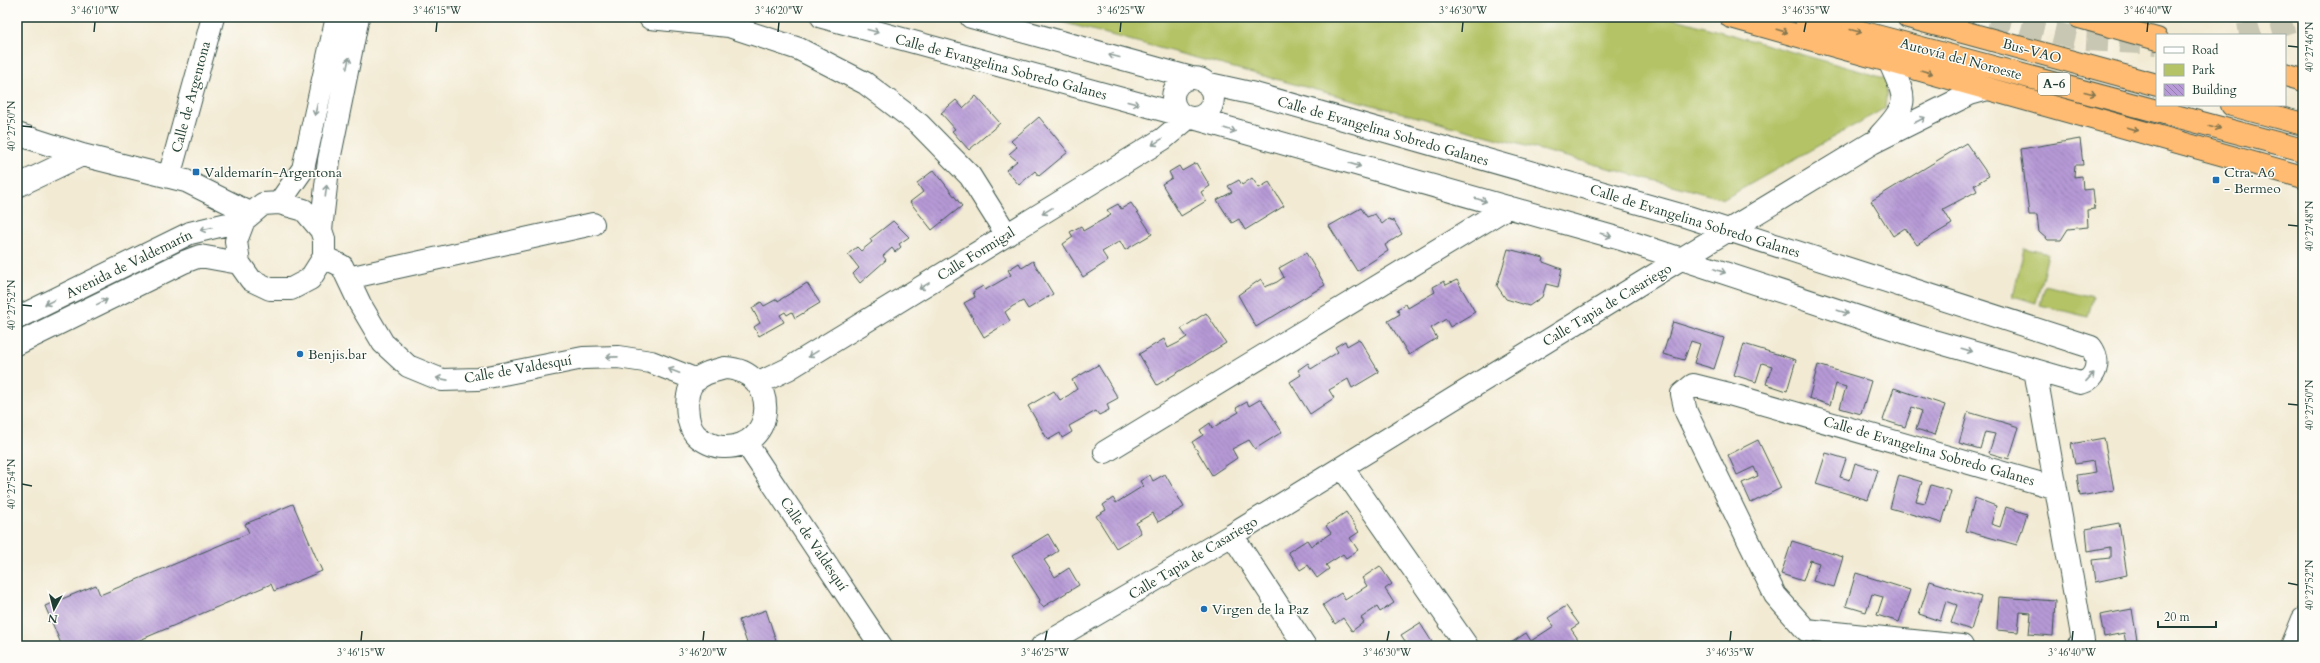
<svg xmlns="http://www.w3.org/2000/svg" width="2320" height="663" viewBox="0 0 2320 663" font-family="Cardo,serif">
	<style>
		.green { fill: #b4c365; stroke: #6a804c }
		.building { fill: url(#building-back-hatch) }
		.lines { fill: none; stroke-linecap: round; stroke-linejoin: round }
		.highway-tunnel { stroke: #c8c7b3; stroke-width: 22; stroke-dasharray: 22 11; stroke-linecap: butt }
		.minor-casing { stroke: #3f574c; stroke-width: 24 }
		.highway-casing { stroke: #3f574c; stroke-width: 24 }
		.minor { stroke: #fff; stroke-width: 22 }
		.highway { stroke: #ffbb71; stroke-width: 22 }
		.oneway { stroke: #8f9e9a }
		.oneway2 { stroke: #84764f }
		.ticks { fill: none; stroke: #1f3d34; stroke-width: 1.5 }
		.poi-dot { fill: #1f6fb2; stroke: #fdfcf7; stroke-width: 1.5 }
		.labels { text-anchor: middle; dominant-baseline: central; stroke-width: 3; stroke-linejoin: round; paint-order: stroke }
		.shield { fill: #fdfcf7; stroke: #62766e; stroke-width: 1 }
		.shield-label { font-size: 13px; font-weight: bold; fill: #1f3d34 }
		.street-label { font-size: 14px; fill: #1f3d34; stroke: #fdfcf7 }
		.poi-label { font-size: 14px; fill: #1f3d34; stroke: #fdfcf7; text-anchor: start }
		.neatline { fill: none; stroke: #1f3d34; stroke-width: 1.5 }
		.ticks-label { font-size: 10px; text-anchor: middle; fill: #1f3d34 }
	</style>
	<defs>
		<pattern id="building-back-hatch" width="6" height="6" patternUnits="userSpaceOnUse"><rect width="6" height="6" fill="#b699d6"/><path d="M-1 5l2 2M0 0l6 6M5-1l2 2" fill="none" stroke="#937eae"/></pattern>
	</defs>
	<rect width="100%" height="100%" fill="#fdfcf7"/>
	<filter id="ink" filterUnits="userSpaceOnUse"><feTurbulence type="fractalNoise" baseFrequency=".025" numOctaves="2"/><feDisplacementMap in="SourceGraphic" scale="8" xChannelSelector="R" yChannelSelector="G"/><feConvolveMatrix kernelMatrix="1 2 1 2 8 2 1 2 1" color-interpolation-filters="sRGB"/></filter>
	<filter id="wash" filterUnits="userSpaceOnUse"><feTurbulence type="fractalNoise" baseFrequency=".012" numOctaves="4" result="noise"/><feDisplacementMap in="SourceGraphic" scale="16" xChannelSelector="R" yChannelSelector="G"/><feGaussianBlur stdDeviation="0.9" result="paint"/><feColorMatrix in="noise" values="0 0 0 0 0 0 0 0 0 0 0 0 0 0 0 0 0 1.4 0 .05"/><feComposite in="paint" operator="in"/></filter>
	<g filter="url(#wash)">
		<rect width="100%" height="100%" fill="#f2ead3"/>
		<!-- green -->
		<path class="green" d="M1043,17H1669L1888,79L1885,108L1724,199Z
			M2024,248L2048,254L2036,303L2013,296Z
			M2045,285L2093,297L2088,317L2040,305Z"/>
		<g id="blocks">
			<!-- building -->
			<path class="building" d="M976,96L1000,123L969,150L952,131L955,129L941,113L956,100L963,108Z
				M1039,117L1068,152L1039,176L1035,171L1019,185L1006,170L1017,161L1009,154L1017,147L1011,141Z
				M2080,139L2083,165H2075L2074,177L2082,176L2083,190L2093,189L2095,209L2087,210L2088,227L2068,229L2061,240H2048L2039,232L2037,215H2029L2021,149Z
				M1966,143L1989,176L1974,185L1977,191L1943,209L1952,224L1917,245L1905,228L1893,236L1871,201Z
				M1196,163L1210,186L1201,192L1206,201L1181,216L1162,184L1172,178L1169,172L1179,166L1182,171Z
				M934,170L962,206L932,230L910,202L923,192L917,183Z
				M1252,178L1259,188L1269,182L1284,206L1245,230L1239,219L1232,223L1217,200L1232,192L1228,186L1239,180L1242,185Z
				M1131,203L1152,234L1125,250L1120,241L1102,252L1108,261L1083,277L1063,244L1073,237L1070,232L1081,226L1083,231L1111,215L1107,210L1118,204L1121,209Z
				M1361,208L1367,217L1375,214L1382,224L1388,219L1394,221L1402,234L1385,245L1388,251L1357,271L1329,226Z
				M893,221L909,237L899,244L901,247L895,252L892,248L883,256L886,260L860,283L853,274L859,268L848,254L857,247L861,251L872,242L870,239Z
				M1508,249L1544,258L1543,262L1562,269L1558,287L1546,284L1542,297L1529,306L1506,299L1497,286Z
				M1306,253L1325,285L1256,327L1238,295L1261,279L1265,287L1277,282L1284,277L1279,268Z
				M1033,261L1053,294L1028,309L1023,301L1013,306L1005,312L1010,321L984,337L964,303L975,297L973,292L983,286L985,290L1011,275L1008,270L1019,263L1022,268Z
				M1457,280L1475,312L1450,327L1446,319L1431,328L1437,338L1409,355L1388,321L1400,314L1397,309L1406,304L1408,308L1435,292L1433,287L1444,281L1446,285Z
				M807,283L820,303L795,318L792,312L787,315L785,312L780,315L784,322L759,336L754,327L760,323L752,308L761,302L764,306L777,299L778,301Z
				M1206,313L1226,343L1157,385L1139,354L1164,339L1168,348L1178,343L1187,337L1181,329Z
				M1673,322L1724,338L1714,369L1694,363L1700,344L1691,341L1684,360L1663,354Z
				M1359,339L1379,372L1352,388L1348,379L1329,390L1334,398L1310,414L1290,382L1301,375L1298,370L1308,363L1311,369L1338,352L1335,347L1345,341L1347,346Z
				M1744,344L1796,360L1787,391L1766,384L1772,366L1762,363L1756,382L1734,375Z
				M1098,365L1118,398L1107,404L1109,410L1099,415L1096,411L1069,426L1072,432L1062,438L1060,433L1048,440L1028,406L1054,391L1060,400L1069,395L1077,389L1072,380Z
				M1818,365L1871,381L1861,414L1840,408L1846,387L1836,384L1830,405L1809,398Z
				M1894,388L1945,405L1935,435L1916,429L1922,411L1912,407L1905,427L1883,420Z
				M1261,399L1282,432L1255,449L1249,440L1232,449L1237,458L1212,475L1192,442L1203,435L1200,430L1210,423L1212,428L1239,412L1236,408L1247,402L1249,406Z
				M1968,412L2019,427L2009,459L1989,453L1995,434L1985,432L1980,449L1959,443Z
				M2104,438L2114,490L2080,496L2077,475L2096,472L2094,461L2075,464L2071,444Z
				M1758,440L1781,488L1751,503L1742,483L1758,476L1754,467L1737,475L1728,455Z
				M1826,453L1846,459L1840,477L1850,480L1855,463L1878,470L1868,500L1816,484Z
				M1165,474L1184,507L1158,522L1153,513L1136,523L1141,533L1116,548L1096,516L1106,510L1103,505L1113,498L1116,503L1143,486L1140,481L1150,475L1153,481Z
				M1899,475L1922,482L1916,501L1925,503L1931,485L1951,491L1942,523L1890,508Z
				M1975,498L1996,506L1991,524L2000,527L2006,507L2027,514L2017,545L1966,531Z
				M293,504L322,571L274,591L271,584L126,646H62L45,606L96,585L100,595L249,533L245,524Z
				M1346,512L1359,532L1350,538L1358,550L1346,558L1343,554L1326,565L1329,569L1317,578L1308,565L1300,570L1288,552L1307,540L1311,546L1331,533L1326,526Z
				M2119,523L2127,575L2095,582L2092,560L2110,558V547L2088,551L2086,529Z
				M1048,534L1058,551L1044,560L1055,577L1069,568L1079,585L1043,607L1039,602L1040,600L1012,556Z
				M1792,541L1843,557L1834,587L1813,581L1819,563L1810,560L1803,581L1781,574Z
				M1380,566L1392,584L1385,589L1394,603L1380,612L1377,607L1361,618L1364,622L1352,631L1343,618L1335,624L1323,605L1341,593L1345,600L1367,586L1362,578Z
				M1856,573L1910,590L1899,622L1877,615L1883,597L1872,594L1866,612L1846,606Z
				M1930,581L1981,597L1971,630L1951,623L1957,605L1946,601L1940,621L1919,614Z
				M1999,597L2055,601L2053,636L2029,634L2031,613L2020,612L2018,632L1997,630Z
				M1566,606L1579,624L1571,629L1580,642L1574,646L1508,645L1526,633L1531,641L1554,626L1548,618Z
				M2132,609L2138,646H2117L2126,644L2124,633L2104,637L2100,615Z
				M766,610L777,644L748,646L739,620Z
				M1420,623L1432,642L1426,646H1404L1407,644L1401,635Z"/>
		</g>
	</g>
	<g filter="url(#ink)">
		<use href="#blocks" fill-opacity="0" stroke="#3f574c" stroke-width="1"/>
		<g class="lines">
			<!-- highway-tunnel -->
			<path class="highway-tunnel" d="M1990,17L2084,40L2157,44
				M2239,35L2257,32L2303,18"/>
			<defs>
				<path id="minor" d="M822,17L1181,115
					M971,17L1192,78
					M650,18L729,26L799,49L865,83L919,124L970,176L1007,235
					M1173 98a20 20 0 1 1 40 0a20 20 0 1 1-40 0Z
					M1193,118L1624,240L1916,336L2080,383C2097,380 2101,360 2091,347L1688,217L1255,94L1205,83
					M17,134L82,155L186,181L250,213
					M1880,135C1911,102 1906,100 1889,61
					M169,177L213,17
					M17,186L82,155
					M279,203L304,210L321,230L324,239V257L310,279L291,289H270L251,280L239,263L236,241L244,220L263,204Z
					M279,203L303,169L337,17
					M321,230L329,160L358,17
					M324,257L342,266L360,304L383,343L408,366L442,380L478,379L583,358L618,357L651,362L697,380
					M348,278L593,224
					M17,318L190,233L244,220
					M17,344L184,262L200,256L239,263
					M725,368C780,370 778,449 723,447C714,447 702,441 696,435C686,425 684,394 693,383C702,373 713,371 725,368Z
					M2035,370L2083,641L2078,646
					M759,383L788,369L1163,139L1188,118
					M746,443L881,646
					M1105,452L1508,207
					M1342,467L1467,646
					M1232,535L1305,646
					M1042,646L1232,535L1643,282L1872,143L1970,94L1988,89
					M1962,646L1806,630L1775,595L1686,412L1682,394L1693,385L1729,394L2056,488
					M2292,646L2303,619"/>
				<path id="highway" d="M1731,17L2303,177
					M1805,17L2303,150
					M1908,17L2157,85
					M2079,17L2157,39
					M2285,75L2303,80
					M2232,105L2303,124"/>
			</defs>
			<!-- minor casing -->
			<use href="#minor" class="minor-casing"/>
			<!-- highway casing -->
			<use href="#highway" class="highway-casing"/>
			<!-- minor -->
			<use href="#minor" class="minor"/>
			<!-- highway -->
			<use href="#highway" class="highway"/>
		</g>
		<!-- one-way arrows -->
		<defs><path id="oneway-shaft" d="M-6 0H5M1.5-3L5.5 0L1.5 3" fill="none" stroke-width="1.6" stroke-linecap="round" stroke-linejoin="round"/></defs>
		<g class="oneway">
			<use href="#oneway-shaft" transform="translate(873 31) rotate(15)"/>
			<use href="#oneway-shaft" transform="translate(1114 56) rotate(-165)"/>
			<use href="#oneway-shaft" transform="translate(348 63) rotate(-78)"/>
			<use href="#oneway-shaft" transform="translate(1133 103) rotate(15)"/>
			<use href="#oneway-shaft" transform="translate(316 110) rotate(102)"/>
			<use href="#oneway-shaft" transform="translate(1920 120) rotate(-27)"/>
			<use href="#oneway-shaft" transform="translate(1230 130) rotate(17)"/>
			<use href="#oneway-shaft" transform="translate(1157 142) rotate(148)"/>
			<use href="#oneway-shaft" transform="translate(1355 165) rotate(16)"/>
			<use href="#oneway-shaft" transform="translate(326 191) rotate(-83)"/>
			<use href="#oneway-shaft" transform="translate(1481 200) rotate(16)"/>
			<use href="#oneway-shaft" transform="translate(1047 211) rotate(148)"/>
			<use href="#oneway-shaft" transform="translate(206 229) rotate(167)"/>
			<use href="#oneway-shaft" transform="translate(1606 235) rotate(16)"/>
			<use href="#oneway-shaft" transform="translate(1720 271) rotate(19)"/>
			<use href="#oneway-shaft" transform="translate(924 286) rotate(148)"/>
			<use href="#oneway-shaft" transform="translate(50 302) rotate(154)"/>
			<use href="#oneway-shaft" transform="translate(102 302) rotate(-26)"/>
			<use href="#oneway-shaft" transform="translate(1843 312) rotate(18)"/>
			<use href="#oneway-shaft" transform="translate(1967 350) rotate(16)"/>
			<use href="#oneway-shaft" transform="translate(813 354) rotate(148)"/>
			<use href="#oneway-shaft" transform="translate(612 357) rotate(179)"/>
			<use href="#oneway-shaft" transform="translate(674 371) rotate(-159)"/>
			<use href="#oneway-shaft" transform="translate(2090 377) rotate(-47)"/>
			<use href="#oneway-shaft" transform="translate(442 379) rotate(-169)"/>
		</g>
		<g class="oneway2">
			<use href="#oneway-shaft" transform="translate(1782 31) rotate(16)"/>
			<use href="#oneway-shaft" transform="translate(1856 31) rotate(15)"/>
			<use href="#oneway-shaft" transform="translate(1927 72) rotate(16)"/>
			<use href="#oneway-shaft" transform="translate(2090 93) rotate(15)"/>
			<use href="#oneway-shaft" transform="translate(2215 127) rotate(15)"/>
			<use href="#oneway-shaft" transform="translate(2133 129) rotate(16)"/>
		</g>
	</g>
	<!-- ticks -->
	<path class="ticks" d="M94,32L95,22M436,32L437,22M778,32L779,22M1120,32L1121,22M1462,32L1463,22M1804,32L1806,22M2147,32L2148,22M2288,46L2298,47M22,126L32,127M2288,225L2298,226M22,305L32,306M2288,404L2298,405M22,484L32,486M2288,583L2298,585M361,641L362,631M703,641L704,631M1045,641L1047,631M1387,641L1389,631M1730,641L1731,631M2072,641L2073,631"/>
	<!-- markers -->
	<g class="poi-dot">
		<rect x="192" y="168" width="8" height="8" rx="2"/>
		<rect x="2212" y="176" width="8" height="8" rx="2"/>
		<circle cx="300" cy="354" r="4"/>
		<circle cx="1204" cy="609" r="4"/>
	</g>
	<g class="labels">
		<!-- shield labels -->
		<rect class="shield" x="2038" y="73" width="32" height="22" rx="3"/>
		<g class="shield-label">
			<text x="2054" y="84">A-6</text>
		</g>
		<!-- street labels -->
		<g class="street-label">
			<text transform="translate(2032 51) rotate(15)">Bus-VAO</text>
			<text transform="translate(1961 59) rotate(15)">Autovía del Noroeste</text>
			<text transform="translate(1001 67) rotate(15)">Calle de Evangelina Sobredo Galanes</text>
			<text transform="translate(191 97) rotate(-75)">Calle de Argentona</text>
			<text transform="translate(1383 131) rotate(16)">Calle de Evangelina Sobredo Galanes</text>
			<text transform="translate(1695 221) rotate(17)">Calle de Evangelina Sobredo Galanes</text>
			<text transform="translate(976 254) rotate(-32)">Calle Formigal</text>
			<text transform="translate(129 264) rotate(-26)">Avenida de Valdemarín</text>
			<text transform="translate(1607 305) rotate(-31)">Calle Tapia de Casariego</text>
			<text transform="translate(518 369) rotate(-10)">Calle de Valdesquí</text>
			<text transform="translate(1929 451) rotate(16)">Calle de Evangelina Sobredo Galanes</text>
			<text transform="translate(814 544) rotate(56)">Calle de Valdesquí</text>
			<text transform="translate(1193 558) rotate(-31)">Calle Tapia de Casariego</text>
		</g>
		<!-- poi labels -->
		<g class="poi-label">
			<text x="204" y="172">Valdemarín-Argentona</text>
			<text x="2224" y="172">Ctra. A6<tspan x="2224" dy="16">- Bermeo</tspan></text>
			<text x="308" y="354">Benjis.bar</text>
			<text x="1212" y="609">Virgen de la Paz</text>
		</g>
	</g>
	<!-- margin -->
	<rect width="2320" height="663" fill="none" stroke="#fdfcf7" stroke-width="44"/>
	<!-- legend -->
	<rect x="2156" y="34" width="130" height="72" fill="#fdfcf7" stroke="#a4b0a9"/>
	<rect x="2164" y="47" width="20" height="6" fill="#ffffff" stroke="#a4b0a9"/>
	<text x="2192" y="54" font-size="12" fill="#1f3d34">Road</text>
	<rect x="2164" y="64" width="20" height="12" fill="#b4c365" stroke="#a4b0a9"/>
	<text x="2192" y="74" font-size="12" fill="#1f3d34">Park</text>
	<rect x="2164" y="84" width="20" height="12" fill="url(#building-back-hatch)" stroke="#a4b0a9"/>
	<text x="2192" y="94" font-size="12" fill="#1f3d34">Building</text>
	<!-- north arrow -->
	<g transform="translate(54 609) rotate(187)" stroke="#fdfcf7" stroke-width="3" paint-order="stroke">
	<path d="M0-3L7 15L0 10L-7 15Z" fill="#1f3d34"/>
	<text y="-6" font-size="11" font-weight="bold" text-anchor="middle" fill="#1f3d34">N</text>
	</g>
	<!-- scale -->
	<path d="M2158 621v6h58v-6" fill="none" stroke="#1f3d34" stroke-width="2"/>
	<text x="2164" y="621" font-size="12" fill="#1f3d34" stroke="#fdfcf7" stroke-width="3" paint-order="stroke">20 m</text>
	<rect x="22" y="22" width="2276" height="619" class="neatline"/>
	<g class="ticks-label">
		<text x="95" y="14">3°46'10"W</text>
		<text x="437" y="14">3°46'15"W</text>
		<text x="779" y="14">3°46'20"W</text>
		<text x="1121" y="14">3°46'25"W</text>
		<text x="1463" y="14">3°46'30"W</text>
		<text x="1806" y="14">3°46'35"W</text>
		<text x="2148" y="14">3°46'40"W</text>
		<text transform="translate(2309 47) rotate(-90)" y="4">40°27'46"N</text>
		<text transform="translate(11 126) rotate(-90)" y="4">40°27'50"N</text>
		<text transform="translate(2309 226) rotate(-90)" y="4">40°27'48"N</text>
		<text transform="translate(11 305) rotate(-90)" y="4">40°27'52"N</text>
		<text transform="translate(2309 405) rotate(-90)" y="4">40°27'50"N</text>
		<text transform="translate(11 484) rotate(-90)" y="4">40°27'54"N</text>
		<text transform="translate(2309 585) rotate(-90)" y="4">40°27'52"N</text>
		<text x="361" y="656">3°46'15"W</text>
		<text x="703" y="656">3°46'20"W</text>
		<text x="1045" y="656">3°46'25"W</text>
		<text x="1387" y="656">3°46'30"W</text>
		<text x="1730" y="656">3°46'35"W</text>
		<text x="2072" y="656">3°46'40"W</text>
	</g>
</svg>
